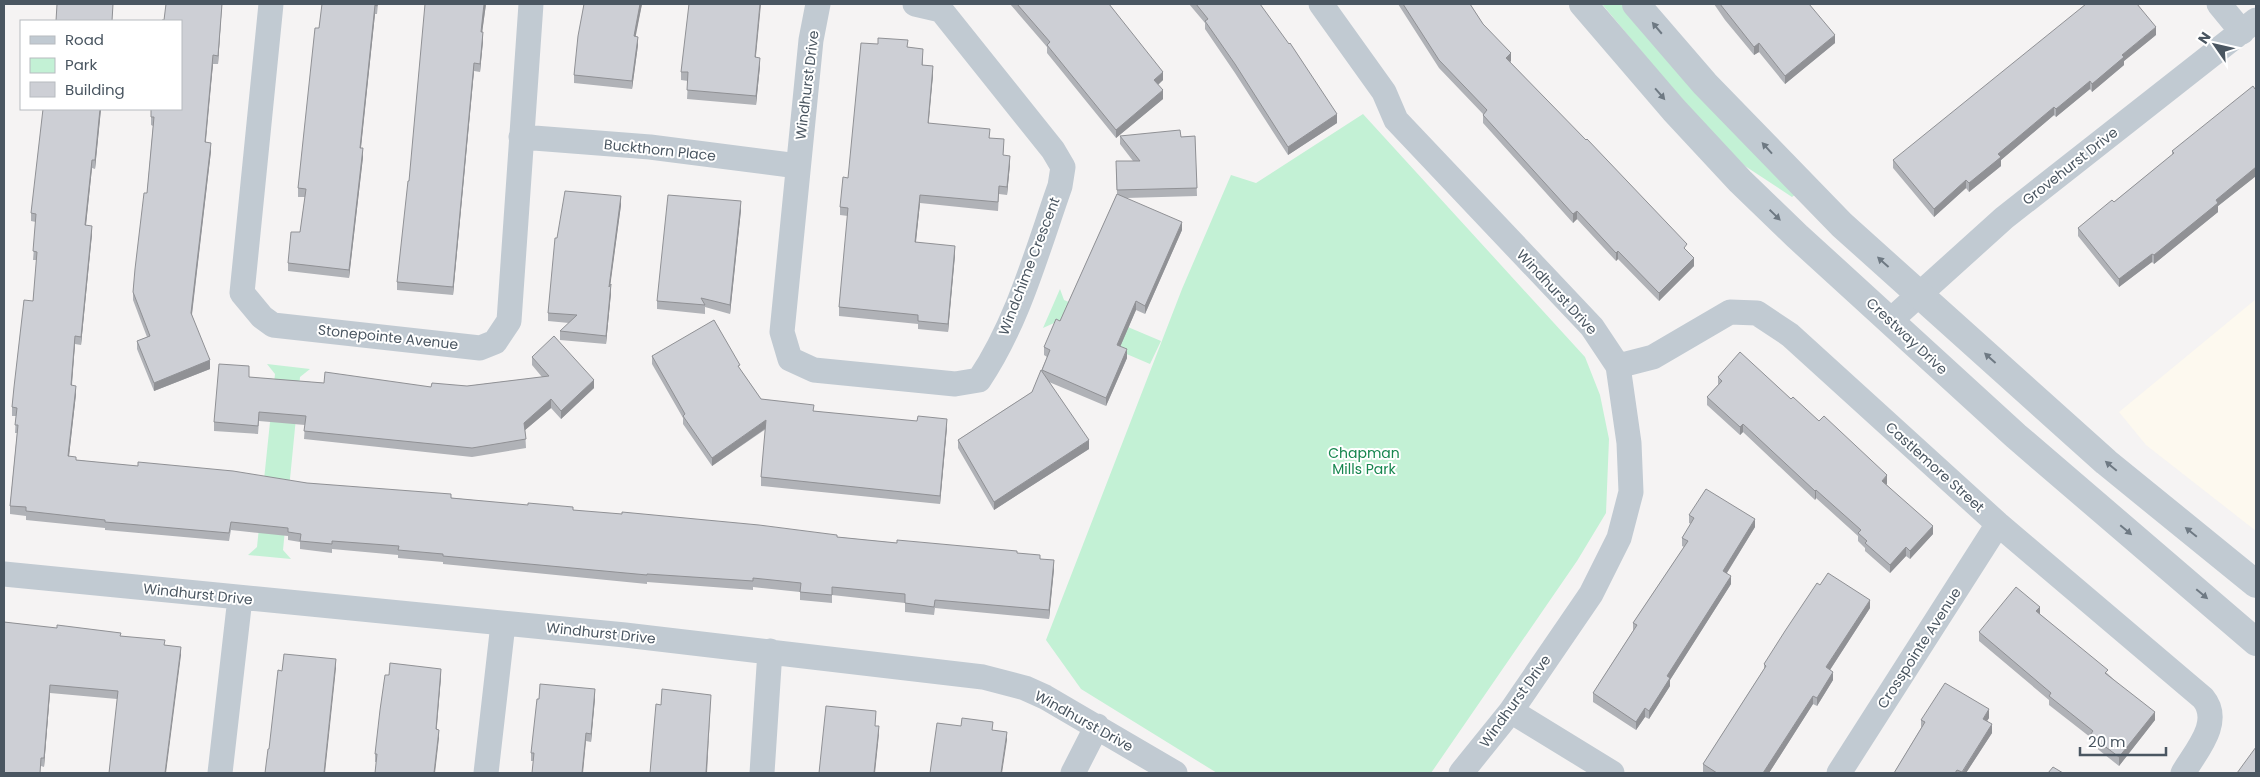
<svg xmlns="http://www.w3.org/2000/svg" width="2260" height="777" viewBox="0 0 2260 777" font-family="Poppins,sans-serif">
	<style>
		.commercial { fill: #fdf9ef }
		.green { fill: #c3f1d5 }
		.lines { fill: none; stroke-linecap: round; stroke-linejoin: round }
		.minor { stroke: #c1cad2; stroke-width: 25 }
		.tertiary { stroke: #c1cad2; stroke-width: 28 }
		.wall { fill: #b0b2b7 }
		.shaded-wall { fill: #909195 }
		.building { fill: #cdcfd5; stroke: #909195 }
		.oneway { fill: #6e7983 }
		.labels { text-anchor: middle; dominant-baseline: central; stroke-width: 4; stroke-linejoin: round; paint-order: stroke }
		.street-label { font-size: 14px; fill: #4a5661; stroke: #fff }
		.park-label { font-size: 14px; fill: #17864f; stroke: #fff }
	</style>
	<rect width="100%" height="100%" fill="#f5f3f3"/>
	<!-- commercial -->
	<path class="commercial" d="M2256,299V531L2146,445L2119,412Z"/>
	<!-- green -->
	<path class="green" d="M1602,4H1626L1796,194L1792,197L1745,166L1730,152L1666,81Z
		M1363,114L1585,357L1600,395L1609,439L1606,513L1577,561L1431,773H1217L1081,689L1046,640L1182,289L1231,175L1256,183Z
		M1060,289L1064,300L1161,341L1150,364L1054,323L1043,328Z
		M267,364L310,369L300,377L283,550L291,559L248,555L257,547L275,374Z"/>
	<g class="lines">
		<!-- minor -->
		<path class="minor" d="M271,4L242,293L262,317L273,325L480,348L495,342L509,321L531,4
			M818,4L811,40L782,332L790,359L814,370L955,384L979,380C1018,322 1037,251 1060,186L1063,167L1053,150L941,10L915,4
			M1321,4L1384,92L1396,120L1592,327L1618,366L1629,443L1631,492L1619,538L1591,594L1511,711L1461,773
			M2219,4L2242,32
			M521,137L650,147L798,166
			M1891,320L2004,218L2256,20
			M1618,366L1653,357L1730,312L1757,313L1790,335L1998,524L2203,698C2223,722 2196,751 2183,773
			M4,574L625,635L983,677L1025,688L1045,697L1175,773
			M1511,711L1612,773
			M220,773L240,598
			M486,773L503,624
			M762,773L770,651
			M1073,773L1097,726
			M1839,773L1998,524"/>
		<!-- tertiary -->
		<path class="tertiary" d="M1583,4L1674,110L1740,181L1797,236L2016,436L2256,642
			M1636,4L1705,84L1842,225L2106,462L2256,584"/>
	</g>
	<!-- wall -->
	<path class="wall" d="M222,4L218,64H213L205,142L211,151L192,315L210,369L154,391L137,349V341L147,337L133,300V292L147,193L153,126L151,125V117L181,109L164,20Z
		M378,4L377,14H375L361,148L363,157L349,278L288,271V263L300,232L305,197H298V188L319,28Z
		M486,4L482,32L483,41L480,72L474,71L453,295L397,290V282L409,181Z
		M584,4H642L635,36L638,45L632,89L574,83V75Z
		M1010,4H1109L1163,80L1158,85L1163,99L1116,138L1047,53V47Z
		M1189,4H1260L1337,123L1288,155L1235,73L1205,29V23Z
		M1398,4H1470L1483,24L1511,61L1510,62L1687,251L1694,266L1659,301L1618,259L1616,261L1577,219L1573,223L1483,123V114L1439,68Z
		M1714,4H1801L1835,43L1785,84L1759,52L1754,55L1725,20Z
		M2156,35L2124,61V65L2092,92L2090,89L2056,117L2054,115L2001,160V166L1969,192L1966,188L1934,217L1893,168V160Z
		M908,47L923,57V65L933,75L928,123L990,138L1004,147L1003,155L1010,164L1007,195L999,194L998,211L920,203L916,242L955,255L948,332L918,329V324L839,316V307L848,216L840,215V207Z
		M756,57L760,66L756,105L687,99L688,81L681,80V72Z
		M2256,88V176L2218,206V212L2154,264L2152,262L2119,287L2078,236V228L2114,202L2172,155V151Z
		M101,109L95,169L92,168L86,225L92,234L81,345L75,344L72,385L76,394L69,456L76,460L307,483L897,543L1017,553L1040,559L1054,569L1049,619L935,608L934,615L905,612V603L832,595V603L800,600V592L753,587V590L647,582V584L443,564V562L398,558V555L332,549V553L300,549V542L288,540V536L231,530L229,541L105,530V528L26,520V516L10,514V506L17,433H15L16,416H12V407L33,301L37,260H33L36,222L31,221V213Z
		M1120,136L1181,137L1195,136L1197,196L1126,198L1182,230L1145,314L1136,310L1120,347L1127,358L1106,406L1049,382L1089,449L994,510L958,448V440L1032,392L1047,357L1044,355V347L1060,321L1117,194L1116,169L1133,161L1120,144Z
		M621,205L610,285L611,293L606,344L560,340V331L569,323L548,321V313L557,238Z
		M741,210L730,314L705,307V314L657,309V301Z
		M652,356L740,369L761,399L814,411L947,427L940,504L761,486V477L766,429L712,466L683,424V418L652,364Z
		M532,357L594,388L561,419L551,408L525,430L526,448L472,457L304,439L305,425L259,421L258,434L214,431V422L249,377L324,383L431,387L467,386L542,377L532,365Z
		M1718,377L1791,399L1887,484H1886L1933,534L1910,559L1906,556L1890,573L1865,551V548L1858,541V536L1816,498L1815,500L1743,432L1740,435L1707,405V397L1718,385Z
		M1689,515L1755,527L1727,573L1731,584L1670,680V686L1649,719L1645,717L1636,730L1593,702V693L1633,631V623L1684,547L1682,546V538L1691,524L1689,523Z
		M1820,585L1870,608L1830,670L1833,680L1817,706L1813,704L1769,773H1703V764L1764,669V664Z
		M2040,614L2108,674L2155,720L2119,766L2090,743V737L2049,705V700L1979,641V632Z
		M4,622L121,636L165,645L181,655L117,699L50,693L44,767L41,766Z
		M441,677L436,729L439,738L376,762H375V754Z
		M595,698L591,742L586,741L533,761H531V753Z
		M1989,718L1987,721L1992,733L1966,773H1894L1921,728V720Z"/>
	<!-- shaded-wall -->
	<path class="shaded-wall" d="M222,4L218,64V56Z
		M484,4H486L481,41V32Z
		M640,4H642L634,45V36Z
		M760,4H761L755,66V57Z
		M375,5V14L360,156V148Z
		M2156,27V35L2124,61V65L2092,92V84L2122,55Z
		M483,32V41L480,72V64Z
		M1835,35V43L1785,84V76Z
		M638,37V45L632,89V81Z
		M1759,43V52L1754,55V47Z
		M1511,53V61L1506,66V58Z
		M213,55V64L205,151V142Z
		M760,58V66L756,105V96Z
		M474,63V71L453,295V287Z
		M933,66V75L928,131V123Z
		M1163,72V80L1154,88V80Z
		M2090,81V89L2056,117V109Z
		M1163,90V99L1116,138V130Z
		M2054,107V115L2001,160V166L1969,192V183L1998,154Z
		M100,109H101L95,169V160Z
		M1337,114V123L1288,155V147Z
		M211,143V151L191,321V313Z
		M363,148V157L349,278V270Z
		M1010,156V164L1007,195V187Z
		M92,160V168L85,234V225Z
		M2256,167V176L2218,206V212L2154,264V255L2216,200Z
		M1966,180V188L1934,217V209Z
		M920,195V203L915,250V242Z
		M621,196V205L609,295V287Z
		M741,201V210L730,314V305Z
		M1577,211V219L1573,223V214Z
		M1182,222V230L1145,314V306Z
		M92,226V234L81,345V337Z
		M955,246V255L948,332V324Z
		M1618,251V259L1616,261V253Z
		M2152,254V262L2119,287V279Z
		M1694,258V266L1659,301V293Z
		M611,284V293L606,344V336Z
		M1136,301V310L1117,354V345Z
		M75,336V344L71,394V385Z
		M1127,349V358L1106,406V398Z
		M210,360V369L154,391V383Z
		M594,380V388L561,419V411Z
		M76,386V394L68,465V456Z
		M551,399V408L524,431V423Z
		M947,419V427L940,504V496Z
		M766,420V428L712,466V458Z
		M1743,424V432L1740,435V427Z
		M1089,440V449L994,510V502Z
		M1887,475V484L1882,489V481Z
		M1816,490V498L1815,500V491Z
		M1755,519V527L1723,579V571Z
		M1933,526V534L1910,559V551Z
		M1906,547V556L1890,573V565Z
		M1054,560V569L1049,619V610Z
		M1731,576V584L1670,680V686L1649,719V711L1667,676Z
		M1870,600V608L1826,676V667Z
		M2040,607V616L2036,611Z
		M181,647V655L166,773H165Z
		M336,659V668L325,773H324Z
		M441,669V677L436,738V729Z
		M1833,672V680L1817,706V698Z
		M50,685V693L44,767V758Z
		M595,689V698L591,742V734Z
		M711,695L707,773H706Z
		M1813,696V704L1769,773H1763Z
		M1645,708V717L1636,730V722Z
		M1989,709V718L1983,727V719Z
		M2155,712V720L2119,766V757Z
		M1992,724V733L1966,773H1962Z
		M879,726V734L875,773H874Z
		M439,730V738L435,773H434Z
		M1007,732V740L1002,773H1001Z
		M586,733V741L583,773H582Z"/>
	<!-- building -->
	<path class="building" d="M57,4H113L112,21H56Z
		M166,4H222L218,56L213,55L205,142L211,143L191,313L210,360L154,383L137,341L150,336L133,292L135,269L144,193H147L154,117H151V109H181V21H162V20H164Z
		M322,4H377V6L375,5L360,148H363L349,270L288,263L291,232H300L306,189L298,188L315,28H319Z
		M425,4H484L481,32H483L480,64L474,63L453,287L397,282L408,181H409Z
		M584,4H640L634,36L638,37L632,81L574,75L578,36Z
		M689,4H760L755,57L760,58L756,96L687,90L688,72H681Z
		M1017,4H1109L1163,72L1154,80L1163,90L1116,130L1047,45L1050,42Z
		M1196,4H1260L1289,44L1290,43L1337,114L1288,147L1235,64L1205,21L1208,19Z
		M1403,4H1470L1483,24L1511,53L1506,58L1586,140L1587,139L1687,244L1684,248L1694,258L1659,293L1618,251L1616,253L1577,211L1573,214L1483,115L1487,110L1439,60Z
		M1720,4H1801L1802,5L1803,4H1809L1835,35L1785,76L1759,43L1754,47Z
		M2086,4H2137L2156,27L2122,55L2124,57L2092,84L2090,81L2056,109L2054,107L1998,154L2001,157L1969,183L1966,180L1934,209L1893,160Z
		M878,38L908,40L907,47L923,49L922,65L933,66L928,123L990,129L989,138L1004,139L1003,155L1010,156L1007,187L999,186L998,202L920,195L915,242L955,246L948,324L918,321V315L839,307L848,208L840,207L843,177L848,178L861,43L878,44Z
		M2253,86L2255,89L2256,88V167L2216,200L2218,203L2154,255L2152,254L2119,279L2078,228L2112,200L2114,202L2174,153L2172,151Z
		M43,109H100L95,160H92L85,225L92,226L81,337L75,336L71,385L76,386L68,456L76,457V460L138,466V462L233,471L307,483L451,494V498L528,505V503L573,507V510L622,514V512L759,525L837,535V537L897,543V540L1017,551V553L1040,555V559L1054,560L1049,610L935,600L934,607L905,603V594L832,587V595L800,592L801,583L753,578V581L647,574V575L443,556V554L398,550L399,546L332,541V544L300,541L301,534L288,532V528L231,522L229,533L105,522V520L26,511V507L10,506L18,425H15L17,408L12,407L14,387L24,300L33,301L37,252L33,251L36,214L31,213Z
		M1180,130L1181,137L1195,136L1197,188L1117,190L1116,161H1140L1120,136Z
		M565,191L621,196L609,287L611,284L606,336L560,331L577,315L548,313L555,238H557Z
		M1117,194L1182,222L1145,306L1136,301L1117,345L1127,349L1106,398L1042,370L1050,350L1044,347L1056,319L1060,321Z
		M668,195L741,201L730,305L701,298L705,305L657,301Z
		M714,320L740,365L738,366L761,399L814,405L813,411L917,421L918,416L947,419L940,496L761,477L766,420L712,458L683,416L685,414L652,356Z
		M554,336L594,380L561,411L551,399L524,423L526,439L472,448L304,431L306,416L259,412L258,426L214,422L219,364L249,366V377L324,383L325,372L431,387L432,383L467,386L549,376L532,357Z
		M1740,352L1791,399L1793,397L1819,421L1824,416L1887,475L1882,481L1933,526L1910,551L1906,547L1890,565L1865,543L1867,541L1858,533L1861,530L1816,490L1815,491L1743,424L1740,427L1707,397L1722,381L1718,377Z
		M1041,370L1089,440L994,502L958,440L1032,392Z
		M1706,489L1755,519L1723,571L1731,576L1667,676L1670,678L1649,711L1645,708L1636,722L1593,693L1637,625L1633,623L1688,541L1682,538L1694,518L1689,515Z
		M1828,573L1870,600L1826,667L1833,672L1817,698L1813,696L1763,773H1717L1703,764L1766,666L1764,664L1785,631L1817,583L1820,585Z
		M2016,587L2040,607L2036,611L2108,670L2105,673L2155,712L2119,757L2090,735L2093,731L2049,696L2051,693L1979,632Z
		M4,622L57,628V625L121,633L120,636L165,640L164,645L181,647L165,773H109L118,691L50,685L44,758H41L40,773H4Z
		M284,654L336,659L324,773H265L268,749H269L278,670L282,671Z
		M390,663L441,669L436,729L439,730L434,773H375L377,754H375L380,710L385,675H389Z
		M1945,683L1989,709L1983,719L1992,724L1962,772L1957,770L1955,773H1894L1925,722L1921,720Z
		M540,684L595,689L591,734L586,733L582,773H532L534,753H531L537,699H539Z
		M662,689L711,695L706,773H650L656,704L661,705Z
		M826,706L876,711L875,726H879L874,773H819Z
		M962,718L993,722L992,730L1007,732L1001,773H930L937,723L961,726Z
		M2256,747V773H2237Z
		M2053,767L2063,773H2048Z"/>
	<!-- one-way arrows -->
	<defs><path id="oneway-solid" d="M-6-.8H1V-3.2L6.5 0L1 3.2V.8H-6Z" transform="scale(1.25)"/></defs>
	<g class="oneway">
		<use href="#oneway-solid" transform="translate(1657 28) rotate(-130)"/>
		<use href="#oneway-solid" transform="translate(1660 94) rotate(49)"/>
		<use href="#oneway-solid" transform="translate(1767 148) rotate(-132)"/>
		<use href="#oneway-solid" transform="translate(1775 215) rotate(44)"/>
		<use href="#oneway-solid" transform="translate(1883 262) rotate(-138)"/>
		<use href="#oneway-solid" transform="translate(1990 358) rotate(-138)"/>
		<use href="#oneway-solid" transform="translate(2111 466) rotate(-140)"/>
		<use href="#oneway-solid" transform="translate(2126 530) rotate(40)"/>
		<use href="#oneway-solid" transform="translate(2191 532) rotate(-141)"/>
		<use href="#oneway-solid" transform="translate(2202 594) rotate(40)"/>
	</g>
	<g class="labels">
		<!-- street labels -->
		<g class="street-label">
			<text transform="translate(807 85) rotate(-83)">Windhurst Drive</text>
			<text transform="translate(660 150) rotate(6)">Buckthorn Place</text>
			<text transform="translate(2070 166) rotate(-38)">Grovehurst Drive</text>
			<text transform="translate(1029 266) rotate(-69)">Windchime Crescent</text>
			<text transform="translate(1557 292) rotate(47)">Windhurst Drive</text>
			<text transform="translate(1907 336) rotate(43)">Crestway Drive</text>
			<text transform="translate(388 337) rotate(6)">Stonepointe Avenue</text>
			<text transform="translate(1935 467) rotate(42)">Castlemore Street</text>
			<text transform="translate(198 594) rotate(6)">Windhurst Drive</text>
			<text transform="translate(601 633) rotate(6)">Windhurst Drive</text>
			<text transform="translate(1919 648) rotate(-57)">Crosspointe Avenue</text>
			<text transform="translate(1515 701) rotate(-54)">Windhurst Drive</text>
			<text transform="translate(1084 721) rotate(29)">Windhurst Drive</text>
		</g>
		<!-- park labels -->
		<g class="park-label">
			<text x="1364" y="453">Chapman<tspan x="1364" dy="16">Mills Park</tspan></text>
		</g>
	</g>
	<!-- border -->
	<rect width="2260" height="777" fill="none" stroke="#4a5661" stroke-width="10"/>
	<!-- legend -->
	<rect x="20" y="20" width="162" height="90" fill="#ffffff" stroke="#b7bbc0"/>
	<rect x="30" y="36" width="25" height="8" fill="#c1cad2" stroke="#b7bbc0"/>
	<text x="65" y="45" font-size="15" fill="#4a5661">Road</text>
	<rect x="30" y="58" width="25" height="15" fill="#c3f1d5" stroke="#b7bbc0"/>
	<text x="65" y="70" font-size="15" fill="#4a5661">Park</text>
	<rect x="30" y="82" width="25" height="15" fill="#cdcfd5" stroke="#b7bbc0"/>
	<text x="65" y="95" font-size="15" fill="#4a5661">Building</text>
	<!-- north arrow -->
	<g transform="translate(2215 45) rotate(304)" stroke="#ffffff" stroke-width="4" paint-order="stroke">
	<path d="M0-4L9 19L0 12L-9 19Z" fill="#4a5661"/>
	<text y="-8" font-size="14" font-weight="bold" text-anchor="middle" fill="#4a5661">N</text>
	</g>
	<!-- scale -->
	<path d="M2080 747v8h86v-8" fill="none" stroke="#4a5661" stroke-width="2.5"/>
	<text x="2088" y="747" font-size="15" fill="#4a5661" stroke="#ffffff" stroke-width="4" paint-order="stroke">20 m</text>
</svg>
